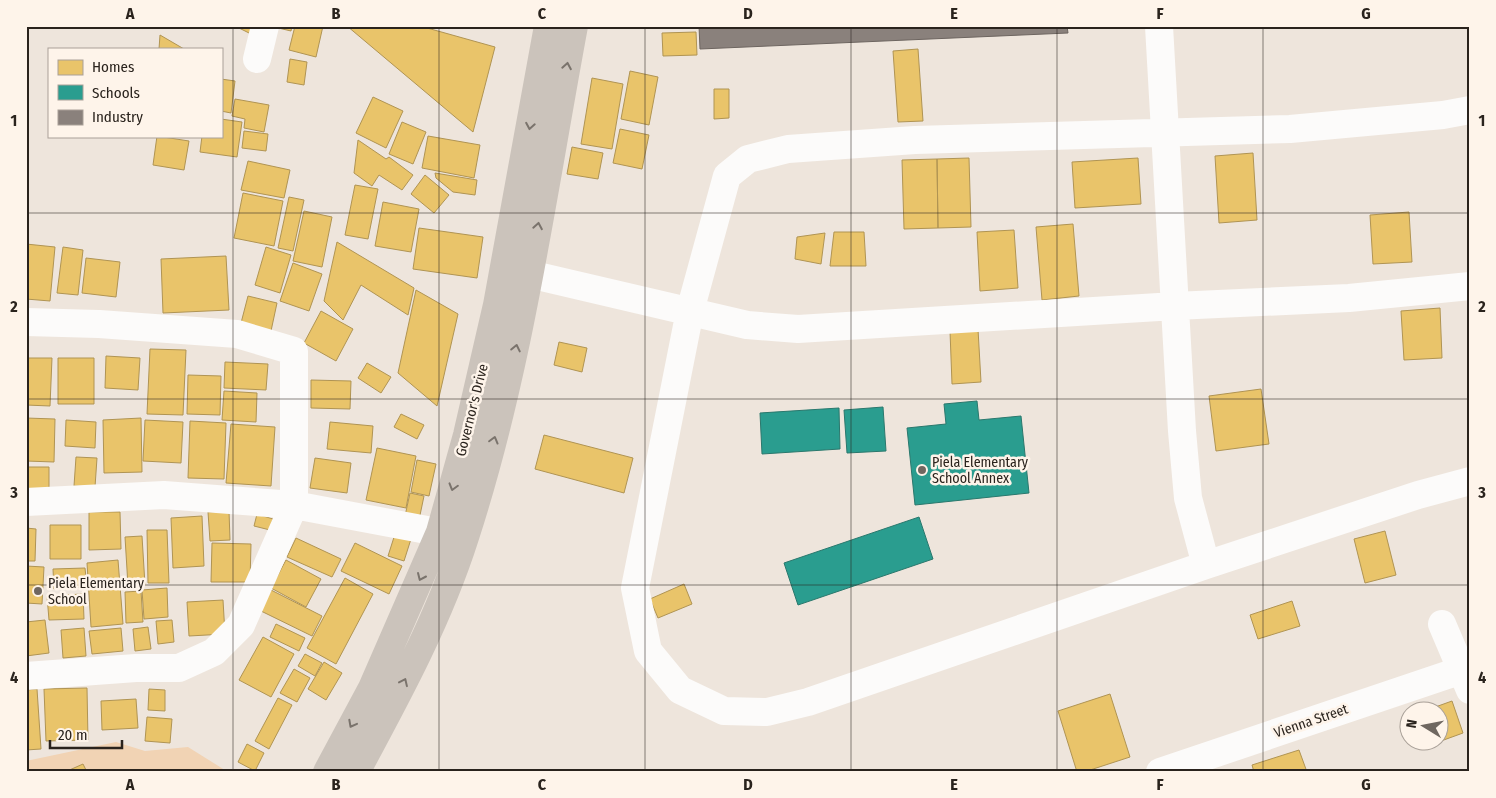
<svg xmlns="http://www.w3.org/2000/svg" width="1496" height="798" viewBox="0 0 1496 798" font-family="'Fira Sans Condensed',sans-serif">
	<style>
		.green { fill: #f1d3b4 }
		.homes { fill: #e9c46a; stroke: #b09453 }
		.schools { fill: #2a9d8f; stroke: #2a786d }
		.industry { fill: #8a817c; stroke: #6d6560 }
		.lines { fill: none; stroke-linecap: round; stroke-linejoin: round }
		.street { stroke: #fcfbfa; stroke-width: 28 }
		.highway { stroke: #cbc3bb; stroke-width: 28 }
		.oneway { stroke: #7a736c }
		.grid { fill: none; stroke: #2a231d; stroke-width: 1; stroke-opacity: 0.55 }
		.poi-dot { fill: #6f6760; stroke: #fef4ea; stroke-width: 2 }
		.labels { text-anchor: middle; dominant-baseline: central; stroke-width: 5; stroke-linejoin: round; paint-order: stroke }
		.street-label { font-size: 14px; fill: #2a231d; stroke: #fef4ea }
		.poi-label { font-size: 14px; fill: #2a231d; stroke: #fef4ea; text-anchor: start }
		.neatline { fill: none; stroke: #2a231d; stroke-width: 2 }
		.grid-label { font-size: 16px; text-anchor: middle; font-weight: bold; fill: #2a231d }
	</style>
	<rect width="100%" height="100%" fill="#eee5dc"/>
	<!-- green -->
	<path class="green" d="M116,742L145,751L188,747L228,772H26V761Z"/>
	<!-- homes -->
	<path class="homes" d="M235,26H255L251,34Z
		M270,26H292L291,31Z
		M295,26H323L316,57L289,50Z
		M347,26H420L495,47L473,132Z
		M696,32L697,55L663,56L662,33Z
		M160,35L184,49H159Z
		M918,49L923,121L898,122L893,51Z
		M290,59L307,62L304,85L287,82Z
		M630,71L658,77L649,125L621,119Z
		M592,78L623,84L612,149L581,144Z
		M221,79L235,81L231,113L221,111Z
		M714,89H729V118L714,119Z
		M373,97L403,111L386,148L356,133Z
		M235,99L269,105L264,132L244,128L245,119L232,116Z
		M221,119L242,122L237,157L200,152L202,136H221Z
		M402,122L426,132L413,164L389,154Z
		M620,129L649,135L642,169L613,163Z
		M244,131L268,134L266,151L242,148Z
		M157,136L189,141L184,170L153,165Z
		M428,136L480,145L474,178L422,168Z
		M358,140L386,159L389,157L413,175L402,190L379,175L372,186L354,173Z
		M572,147L603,153L598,179L567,174Z
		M1253,153L1257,220L1219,223L1215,156Z
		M969,158L971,227L938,228L937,159Z
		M1138,158L1141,204L1075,208L1072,162Z
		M937,159L938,228L904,229L902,160Z
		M248,161L290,170L284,198L241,190Z
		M435,173L477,180L475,195L453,192L436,178Z
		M425,175L449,195L434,213L411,194Z
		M355,185L378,189L368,239L345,235Z
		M243,193L283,201L274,246L234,238Z
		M289,197L304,200L293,251L278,248Z
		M383,202L419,209L411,252L375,246Z
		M304,211L332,217L322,267L293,261Z
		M1409,212L1412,262L1373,264L1370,215Z
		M1073,224L1079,296L1042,300L1036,227Z
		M419,228L483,237L477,278L413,269Z
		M1014,230L1018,288L980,291L977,232Z
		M834,232H864L866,266H830Z
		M825,233L821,264L795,259L797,237Z
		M337,242L414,288L408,315L361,285L343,320L324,301Z
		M26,244L55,247L50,301L26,299Z
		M63,247L83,250L78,295L57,293Z
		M266,247L291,255L280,293L255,285Z
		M226,256L229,310L163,313L161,259Z
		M86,258L120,262L116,297L82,293Z
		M293,263L322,274L309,311L280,301Z
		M416,290L458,314L437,406L398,373Z
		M248,296L277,303L271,331L241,323Z
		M1440,308L1442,358L1404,360L1401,311Z
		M321,311L353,329L336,361L304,343Z
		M978,329L981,382L952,384L950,331Z
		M559,342L587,348L582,372L554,365Z
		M150,349L186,350L183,415L147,414Z
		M106,356L140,358L138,390L105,388Z
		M26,358H52L50,406L26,405Z
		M58,358H94V404H58Z
		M225,362L268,364L266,390L224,388Z
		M367,363L391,377L381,393L358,378Z
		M188,375L221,376L220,415L187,414Z
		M311,380L351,381L350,409L311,408Z
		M1261,389L1269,444L1216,451L1209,396Z
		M224,391L257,393L256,422L222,420Z
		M401,414L424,425L417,439L394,427Z
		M26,418L55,419L54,462L26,461Z
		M141,418L142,472L104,473L103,420Z
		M66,420L96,422L95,448L65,446Z
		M145,420L183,422L181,463L143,461Z
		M190,421L226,423L224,479L188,478Z
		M330,422L373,426L371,453L327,449Z
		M231,424L275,427L271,486L226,483Z
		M544,435L633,458L624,493L535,469Z
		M377,448L416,456L406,508L366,500Z
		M76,457L97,458L95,487L74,486Z
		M315,458L351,463L347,493L310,488Z
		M417,460L436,464L429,496L411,492Z
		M26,467H49V491H26Z
		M410,493L424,496L419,520L405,516Z
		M229,511L230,540L210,541L208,512Z
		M89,512H120L121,549L89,550Z
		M257,514L273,519L270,530L254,526Z
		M202,516L204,566L173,568L171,518Z
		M50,525H81V559H50Z
		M26,528L36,529L35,561H26Z
		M147,530H167L169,583H148Z
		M1385,531L1396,575L1365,583L1354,539Z
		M395,534L411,539L404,561L388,556Z
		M142,536L145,585L128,586L125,537Z
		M296,538L341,559L332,577L287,557Z
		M212,543L251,544L250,582H211Z
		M355,543L402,566L389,594L341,571Z
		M118,560L123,624L91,627L87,563Z
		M286,560L321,579L306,607L271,588Z
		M26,566L44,567L42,604L26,603Z
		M85,568L87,587L54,589L53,569Z
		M345,578L373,594L336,664L307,648Z
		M684,584L692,604L658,618L650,599Z
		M167,588L168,617L144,619L142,590Z
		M271,590L322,616L312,636L261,611Z
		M141,591L143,622L126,623L125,592Z
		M83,594L84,619L49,620L47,596Z
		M223,600L225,634L189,636L187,602Z
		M1292,601L1300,626L1258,639L1250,615Z
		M45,620L49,653L26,656V622Z
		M172,620L174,642L158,644L156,621Z
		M276,624L305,638L299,651L270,637Z
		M148,627L151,649L135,651L133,629Z
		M84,628L86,656L63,658L61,630Z
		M121,628L123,651L92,654L89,631Z
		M263,637L294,654L271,697L239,680Z
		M305,654L322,663L315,676L298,666Z
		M324,662L342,673L326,700L308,689Z
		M294,669L310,678L297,702L280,693Z
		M87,688L88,740L46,741L44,689Z
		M37,689L41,749L26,750V690Z
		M149,689L165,690V711L148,710Z
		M1110,694L1130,757L1084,772H1077L1058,711Z
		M278,698L292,705L269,749L255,741Z
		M136,699L138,728L102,730L101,701Z
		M1452,701L1463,733L1430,745L1428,740H1438V710H1427Z
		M147,717L172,719L170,743L145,741Z
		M247,744L264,753L255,771L238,762Z
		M1299,750L1307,772H1254L1252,765Z
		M83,764L87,772H65Z"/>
	<!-- schools -->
	<path class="schools" d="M977,401L979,420L1021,416L1029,493L915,505L907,428L946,424L944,404Z
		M883,407L886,451L847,453L844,410Z
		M839,408L840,449L762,454L760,413Z
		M919,517L933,559L798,605L784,563Z"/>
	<!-- industry -->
	<path class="industry" d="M699,26H1067L1068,33L700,49Z"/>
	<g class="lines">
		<!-- street -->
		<path class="street" d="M1159,26L1182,431L1188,498L1206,565
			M257,59L265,26
			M1470,110L1443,115L1290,129L915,140L788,149L748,159L727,176L690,311L635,588L648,651L680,690L724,711L767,712L808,702L1206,565L1418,495L1470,481
			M507,269L747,325L798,329L1175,306L1349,298L1470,286
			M26,322L99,324L237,334L294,351V505L241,625L214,652L179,668H136L26,676
			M26,502L164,495L294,505L464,537
			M1442,624L1470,690
			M1160,772L1462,670"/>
		<!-- highway -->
		<path class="highway" d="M327,772L372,688L440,532L467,435L497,305L548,26
			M356,772C397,696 439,619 465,537C519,371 542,197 574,26"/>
	</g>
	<!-- one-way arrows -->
	<defs><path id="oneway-chevron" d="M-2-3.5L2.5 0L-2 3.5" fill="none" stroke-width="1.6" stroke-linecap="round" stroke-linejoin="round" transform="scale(1.25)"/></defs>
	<g class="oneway">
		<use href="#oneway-chevron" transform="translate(567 66) rotate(-80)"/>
		<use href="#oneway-chevron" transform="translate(530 126) rotate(100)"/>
		<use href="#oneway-chevron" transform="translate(538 226) rotate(-80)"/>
		<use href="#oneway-chevron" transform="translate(516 348) rotate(-78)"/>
		<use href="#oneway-chevron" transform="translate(494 440) rotate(-75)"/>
		<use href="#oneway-chevron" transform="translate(453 487) rotate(106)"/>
		<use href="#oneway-chevron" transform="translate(421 577) rotate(114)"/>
		<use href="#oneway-chevron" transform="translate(404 682) rotate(-65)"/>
		<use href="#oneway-chevron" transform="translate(352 724) rotate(118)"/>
	</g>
	<!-- grid -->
	<path class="grid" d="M233,26V772M439,26V772M645,26V772M851,26V772M1057,26V772M1263,26V772M26,213H1470M26,399H1470M26,585H1470"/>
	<!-- markers -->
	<g class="poi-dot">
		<circle cx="922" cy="470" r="5"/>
		<circle cx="38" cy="591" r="5"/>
	</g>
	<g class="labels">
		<!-- street labels -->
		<g class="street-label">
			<text transform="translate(472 410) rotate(-76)">Governor's Drive</text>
			<text transform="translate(1311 721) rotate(-19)">Vienna Street</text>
		</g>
		<!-- poi labels -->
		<g class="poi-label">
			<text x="932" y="462">Piela Elementary<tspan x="932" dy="16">School Annex</tspan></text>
			<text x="48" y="583">Piela Elementary<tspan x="48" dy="16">School</tspan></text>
		</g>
	</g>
	<!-- border -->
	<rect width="1496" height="798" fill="none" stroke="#fef4ea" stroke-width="55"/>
	<!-- legend -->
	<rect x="48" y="48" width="175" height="90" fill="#fef4ea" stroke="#a9a098"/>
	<rect x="58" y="60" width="25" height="15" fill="#e9c46a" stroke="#a9a098"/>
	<text x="92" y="72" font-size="15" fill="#2a231d">Homes</text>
	<rect x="58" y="85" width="25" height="15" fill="#2a9d8f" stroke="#a9a098"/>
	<text x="92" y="98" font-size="15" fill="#2a231d">Schools</text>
	<rect x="58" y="110" width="25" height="15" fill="#8a817c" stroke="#a9a098"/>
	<text x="92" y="122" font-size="15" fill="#2a231d">Industry</text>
	<!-- north arrow -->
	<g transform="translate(1424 726) rotate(280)"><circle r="24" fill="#fef4ea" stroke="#a9a098"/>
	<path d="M0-4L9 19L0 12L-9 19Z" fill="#6f6760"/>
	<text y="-8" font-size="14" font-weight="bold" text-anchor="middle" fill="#2a231d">N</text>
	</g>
	<!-- scale -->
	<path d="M50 740v8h72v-8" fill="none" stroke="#2a231d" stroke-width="2.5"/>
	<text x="58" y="740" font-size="15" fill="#2a231d" stroke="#fef4ea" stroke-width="4" paint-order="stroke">20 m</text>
	<rect x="28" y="28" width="1440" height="742" class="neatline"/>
	<g class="grid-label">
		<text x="130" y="19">A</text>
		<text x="336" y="19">B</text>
		<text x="542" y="19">C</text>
		<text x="748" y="19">D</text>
		<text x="954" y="19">E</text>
		<text x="1160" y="19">F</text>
		<text x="1366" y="19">G</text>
		<text x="14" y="126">1</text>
		<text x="1482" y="126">1</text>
		<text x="14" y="312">2</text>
		<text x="1482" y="312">2</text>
		<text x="14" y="498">3</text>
		<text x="1482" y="498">3</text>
		<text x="14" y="683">4</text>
		<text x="1482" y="683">4</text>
		<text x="130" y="790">A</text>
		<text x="336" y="790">B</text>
		<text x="542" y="790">C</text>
		<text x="748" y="790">D</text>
		<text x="954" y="790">E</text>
		<text x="1160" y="790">F</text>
		<text x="1366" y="790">G</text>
	</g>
</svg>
